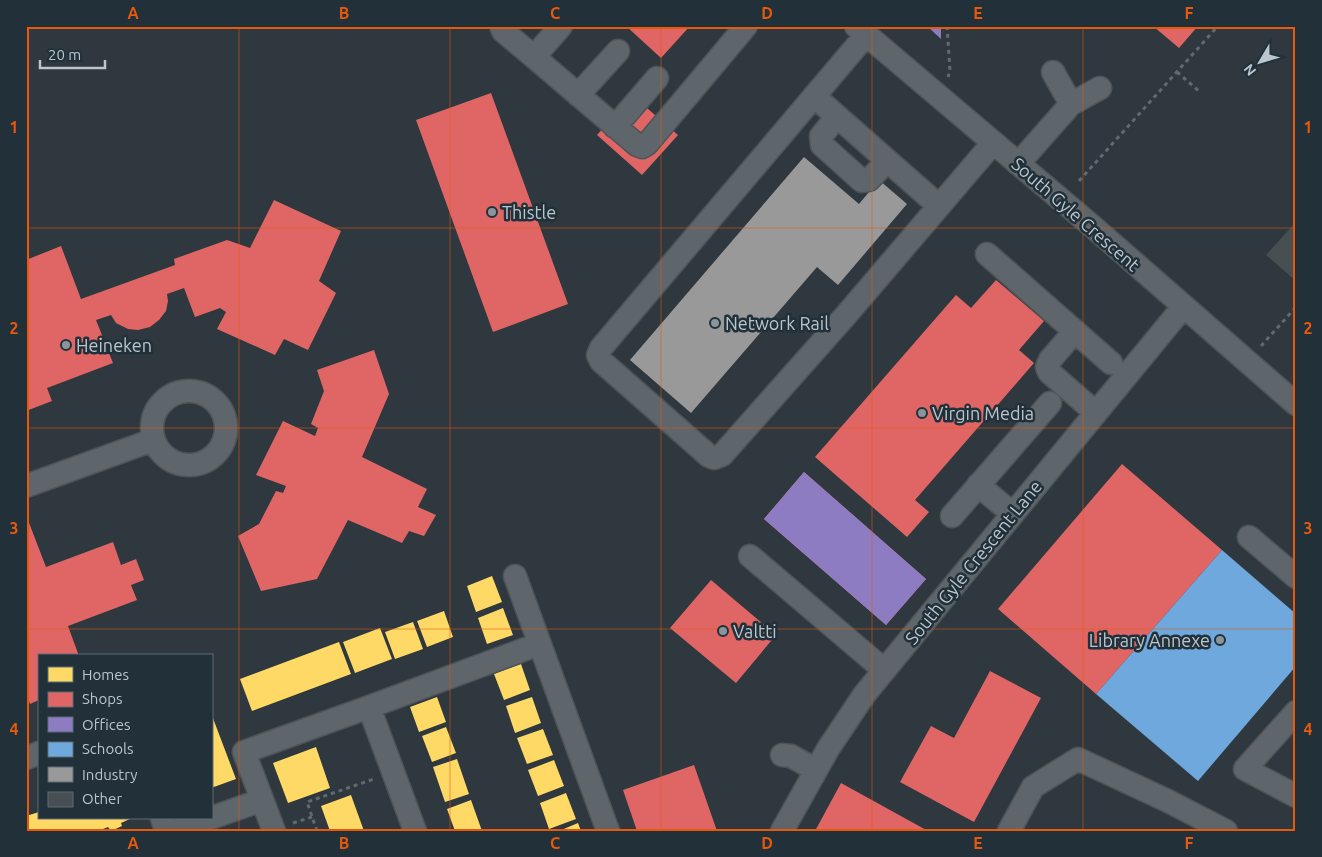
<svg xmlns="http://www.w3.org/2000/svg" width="1322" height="857" viewBox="0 0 1322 857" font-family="Ubuntu,sans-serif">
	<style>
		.homes { fill: #ffd966 }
		.shops { fill: #e06666 }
		.offices { fill: #8e7cc3 }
		.schools { fill: #6fa8dc }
		.industry { fill: #999 }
		.building { fill: #474f53 }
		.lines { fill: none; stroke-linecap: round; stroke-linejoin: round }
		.minor-casing { stroke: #4d5458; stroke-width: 25 }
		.path { stroke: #626a6e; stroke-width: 3; stroke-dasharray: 4 4; stroke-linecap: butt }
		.minor { stroke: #5f666b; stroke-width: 22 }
		.grid { fill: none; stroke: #e8590c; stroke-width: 1; stroke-opacity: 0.55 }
		.poi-dot { fill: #89949b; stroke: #213039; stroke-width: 2 }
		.labels { text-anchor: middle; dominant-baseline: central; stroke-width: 5; stroke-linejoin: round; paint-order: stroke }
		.poi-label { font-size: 18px; fill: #bac5cd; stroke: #213039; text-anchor: start }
		.street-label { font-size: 18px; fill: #bac5cd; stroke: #213039 }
		.neatline { fill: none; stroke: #e8590c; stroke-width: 2 }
		.grid-label { font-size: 16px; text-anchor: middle; font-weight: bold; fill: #e8590c }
	</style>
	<rect width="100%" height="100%" fill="#2e383e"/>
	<!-- homes -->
	<path class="homes" d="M492,576L502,602L476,612L467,586Z
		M503,608L513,635L487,644L478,618Z
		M444,611L453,637L427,647L417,621Z
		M413,622L423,649L395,659L385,632Z
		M380,628L392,659L355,673L343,642Z
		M339,642L351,674L252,711L240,679Z
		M521,664L530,690L504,700L494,674Z
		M437,697L446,722L419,732L410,707Z
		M532,697L541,723L515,733L506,706Z
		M211,713L236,779L211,788Z
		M446,727L456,753L432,762L422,736Z
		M543,729L553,755L527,764L517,738Z
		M316,747L330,788L288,803L273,763Z
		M457,759L469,794L445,802L433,767Z
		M554,760L564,786L538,796L528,770Z
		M566,793L576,819L549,829L540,803Z
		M351,795L364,831H330L321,806Z
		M471,800L482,831H455L447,809Z
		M39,812V818H132L121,823L122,826L111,831L108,827L98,831H26V816Z
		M578,823L581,831H559Z"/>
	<!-- shops -->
	<path class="shops" d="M626,26H690L661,58Z
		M1153,26H1198L1179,48Z
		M491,93L568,304L493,332L416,120Z
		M632,95L678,135L642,175L597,135Z
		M274,200L341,231L319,281L336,293L308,350L284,339L275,355L217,329L226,312L220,308L195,317L184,288L167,294L168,301L166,311L159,320L150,327L138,330L128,329L116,323L111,315L96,320L113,363L47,388L52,401L26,411V260L61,246L81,299L175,265L174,259L227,240L250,248Z
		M996,280L1044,321L1019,350L1034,363L915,500L929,512L907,537L815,457L956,295L971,308Z
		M374,350L389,394L362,457L427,489L418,507L436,515L424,536L409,531L402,543L348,520L317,579L261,591L238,536L259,524L276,491L283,493L286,486L256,475L283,421L315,436L318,428L311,424L324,391L317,370Z
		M1122,464L1222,550L1096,694L998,609Z
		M804,472L926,579L886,625L764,519Z
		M26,515L46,567L113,542L121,565L136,559L144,580L131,585L137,600L68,626L79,656H39V700L30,704L26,693Z
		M711,580L776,635L736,683L670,628Z
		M990,671L1041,698L974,822L900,782L931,726L954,738Z
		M694,765L717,831H637L623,790Z
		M841,783L928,831H815Z"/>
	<!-- offices -->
	<path class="offices" d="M927,26H941V39Z
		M804,472L926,579L886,625L764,519Z"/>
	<!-- schools -->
	<path class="schools" d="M1222,550L1296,614V666L1198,781L1096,694Z"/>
	<!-- industry -->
	<path class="industry" d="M804,157L859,204L879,180L907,204L838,285L817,267L691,413L630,360Z"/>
	<!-- building -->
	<path class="building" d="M1296,222V281L1266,255Z"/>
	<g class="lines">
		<defs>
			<path id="minor" d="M501,26L503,31L534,57
				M561,26L534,57L637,145L642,147L647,144L746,26
				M856,26L1092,226L1296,404
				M866,35L601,348L598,355L601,361L709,456L714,458L722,455L847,314L993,143
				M1053,72L1071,104
				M578,95L618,51
				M814,96L939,206
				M837,117L821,136L822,145L862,181L869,180L887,161
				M615,127L657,78
				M1018,164L1071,104L1100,88
				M987,254L1111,363
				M1075,331L1050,360L1047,367L1049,372L1096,413
				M152 428a37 37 0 1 1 74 0a37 37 0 1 1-74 0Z
				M978,485L1013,514
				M26,486L153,440
				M952,516L1050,403
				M1249,537L1296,577
				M750,556L884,670
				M515,576L608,831
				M369,707L539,644
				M1296,712L1245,769L1296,796
				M782,755L791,756L816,770
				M26,758L39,753
				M162,818L166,831
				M211,818L262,800
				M176,831L211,818
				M274,831L244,752L369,707L415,831
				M782,831L828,749L864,695L1183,307
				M1009,831L1033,787L1078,759L1168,801L1226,831"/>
		</defs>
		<!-- minor casing -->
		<use href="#minor" class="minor-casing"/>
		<!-- path -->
		<path class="path" d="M947,26L950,71L948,77
			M1177,72L1200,92
			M1079,181L1218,26
			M1261,346L1296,307
			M293,823L312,817
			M317,831L307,802L374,779"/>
		<!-- minor -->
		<use href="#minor" class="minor"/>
	</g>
	<!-- grid -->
	<path class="grid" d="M239,26V831M450,26V831M661,26V831M872,26V831M1083,26V831M26,228H1296M26,428H1296M26,629H1296"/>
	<!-- markers -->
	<g class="poi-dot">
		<circle cx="492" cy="212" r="5"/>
		<circle cx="715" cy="323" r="5"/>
		<circle cx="66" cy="345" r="5"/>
		<circle cx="922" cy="413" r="5"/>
		<circle cx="723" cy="631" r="5"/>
		<circle cx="1220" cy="640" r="5"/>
	</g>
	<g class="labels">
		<!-- poi labels -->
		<g class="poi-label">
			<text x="502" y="212">Thistle</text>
			<text x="725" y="323">Network Rail</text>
			<text x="76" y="345">Heineken</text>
			<text x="932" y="413">Virgin Media</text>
			<text x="733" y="631">Valtti</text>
			<text x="1210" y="640" text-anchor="end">Library Annexe</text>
		</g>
		<!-- street labels -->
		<g class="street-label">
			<text transform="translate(1076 214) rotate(41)">South Gyle Crescent</text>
			<text transform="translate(973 562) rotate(-51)">South Gyle Crescent Lane</text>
		</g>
	</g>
	<!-- border -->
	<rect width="1322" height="857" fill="none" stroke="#213039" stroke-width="55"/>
	<!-- legend -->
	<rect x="38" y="654" width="175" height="165" fill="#213039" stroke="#5e6c74"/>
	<rect x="48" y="667" width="25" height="15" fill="#ffd966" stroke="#5e6c74"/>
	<text x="82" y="680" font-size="15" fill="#bac5cd">Homes</text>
	<rect x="48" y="692" width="25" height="15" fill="#e06666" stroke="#5e6c74"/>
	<text x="82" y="704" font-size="15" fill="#bac5cd">Shops</text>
	<rect x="48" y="717" width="25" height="15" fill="#8e7cc3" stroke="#5e6c74"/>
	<text x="82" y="730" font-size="15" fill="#bac5cd">Offices</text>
	<rect x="48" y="742" width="25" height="15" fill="#6fa8dc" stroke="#5e6c74"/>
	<text x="82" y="754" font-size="15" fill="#bac5cd">Schools</text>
	<rect x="48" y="767" width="25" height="15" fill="#999999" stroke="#5e6c74"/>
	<text x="82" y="780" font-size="15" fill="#bac5cd">Industry</text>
	<rect x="48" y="792" width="25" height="15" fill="#474f53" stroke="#5e6c74"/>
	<text x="82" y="804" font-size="15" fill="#bac5cd">Other</text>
	<!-- north arrow -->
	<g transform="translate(1260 62) rotate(232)" stroke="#213039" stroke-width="4" paint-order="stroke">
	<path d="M0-4L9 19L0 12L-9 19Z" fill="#bac5cd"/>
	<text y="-8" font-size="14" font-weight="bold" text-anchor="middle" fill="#bac5cd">N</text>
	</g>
	<!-- scale -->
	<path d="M40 60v8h65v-8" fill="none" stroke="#bac5cd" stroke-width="2.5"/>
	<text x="48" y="60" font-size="15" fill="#bac5cd" stroke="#213039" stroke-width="4" paint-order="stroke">20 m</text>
	<rect x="28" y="28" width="1266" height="802" class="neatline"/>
	<g class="grid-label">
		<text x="133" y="19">A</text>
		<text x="344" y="19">B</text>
		<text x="555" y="19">C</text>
		<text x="767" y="19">D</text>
		<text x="978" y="19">E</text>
		<text x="1189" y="19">F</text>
		<text x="14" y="133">1</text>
		<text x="1308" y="133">1</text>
		<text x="14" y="334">2</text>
		<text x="1308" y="334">2</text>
		<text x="14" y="534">3</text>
		<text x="1308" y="534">3</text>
		<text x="14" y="735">4</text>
		<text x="1308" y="735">4</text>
		<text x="133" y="849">A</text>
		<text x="344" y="849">B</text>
		<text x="555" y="849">C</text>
		<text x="767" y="849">D</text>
		<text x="978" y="849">E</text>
		<text x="1189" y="849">F</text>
	</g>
</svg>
